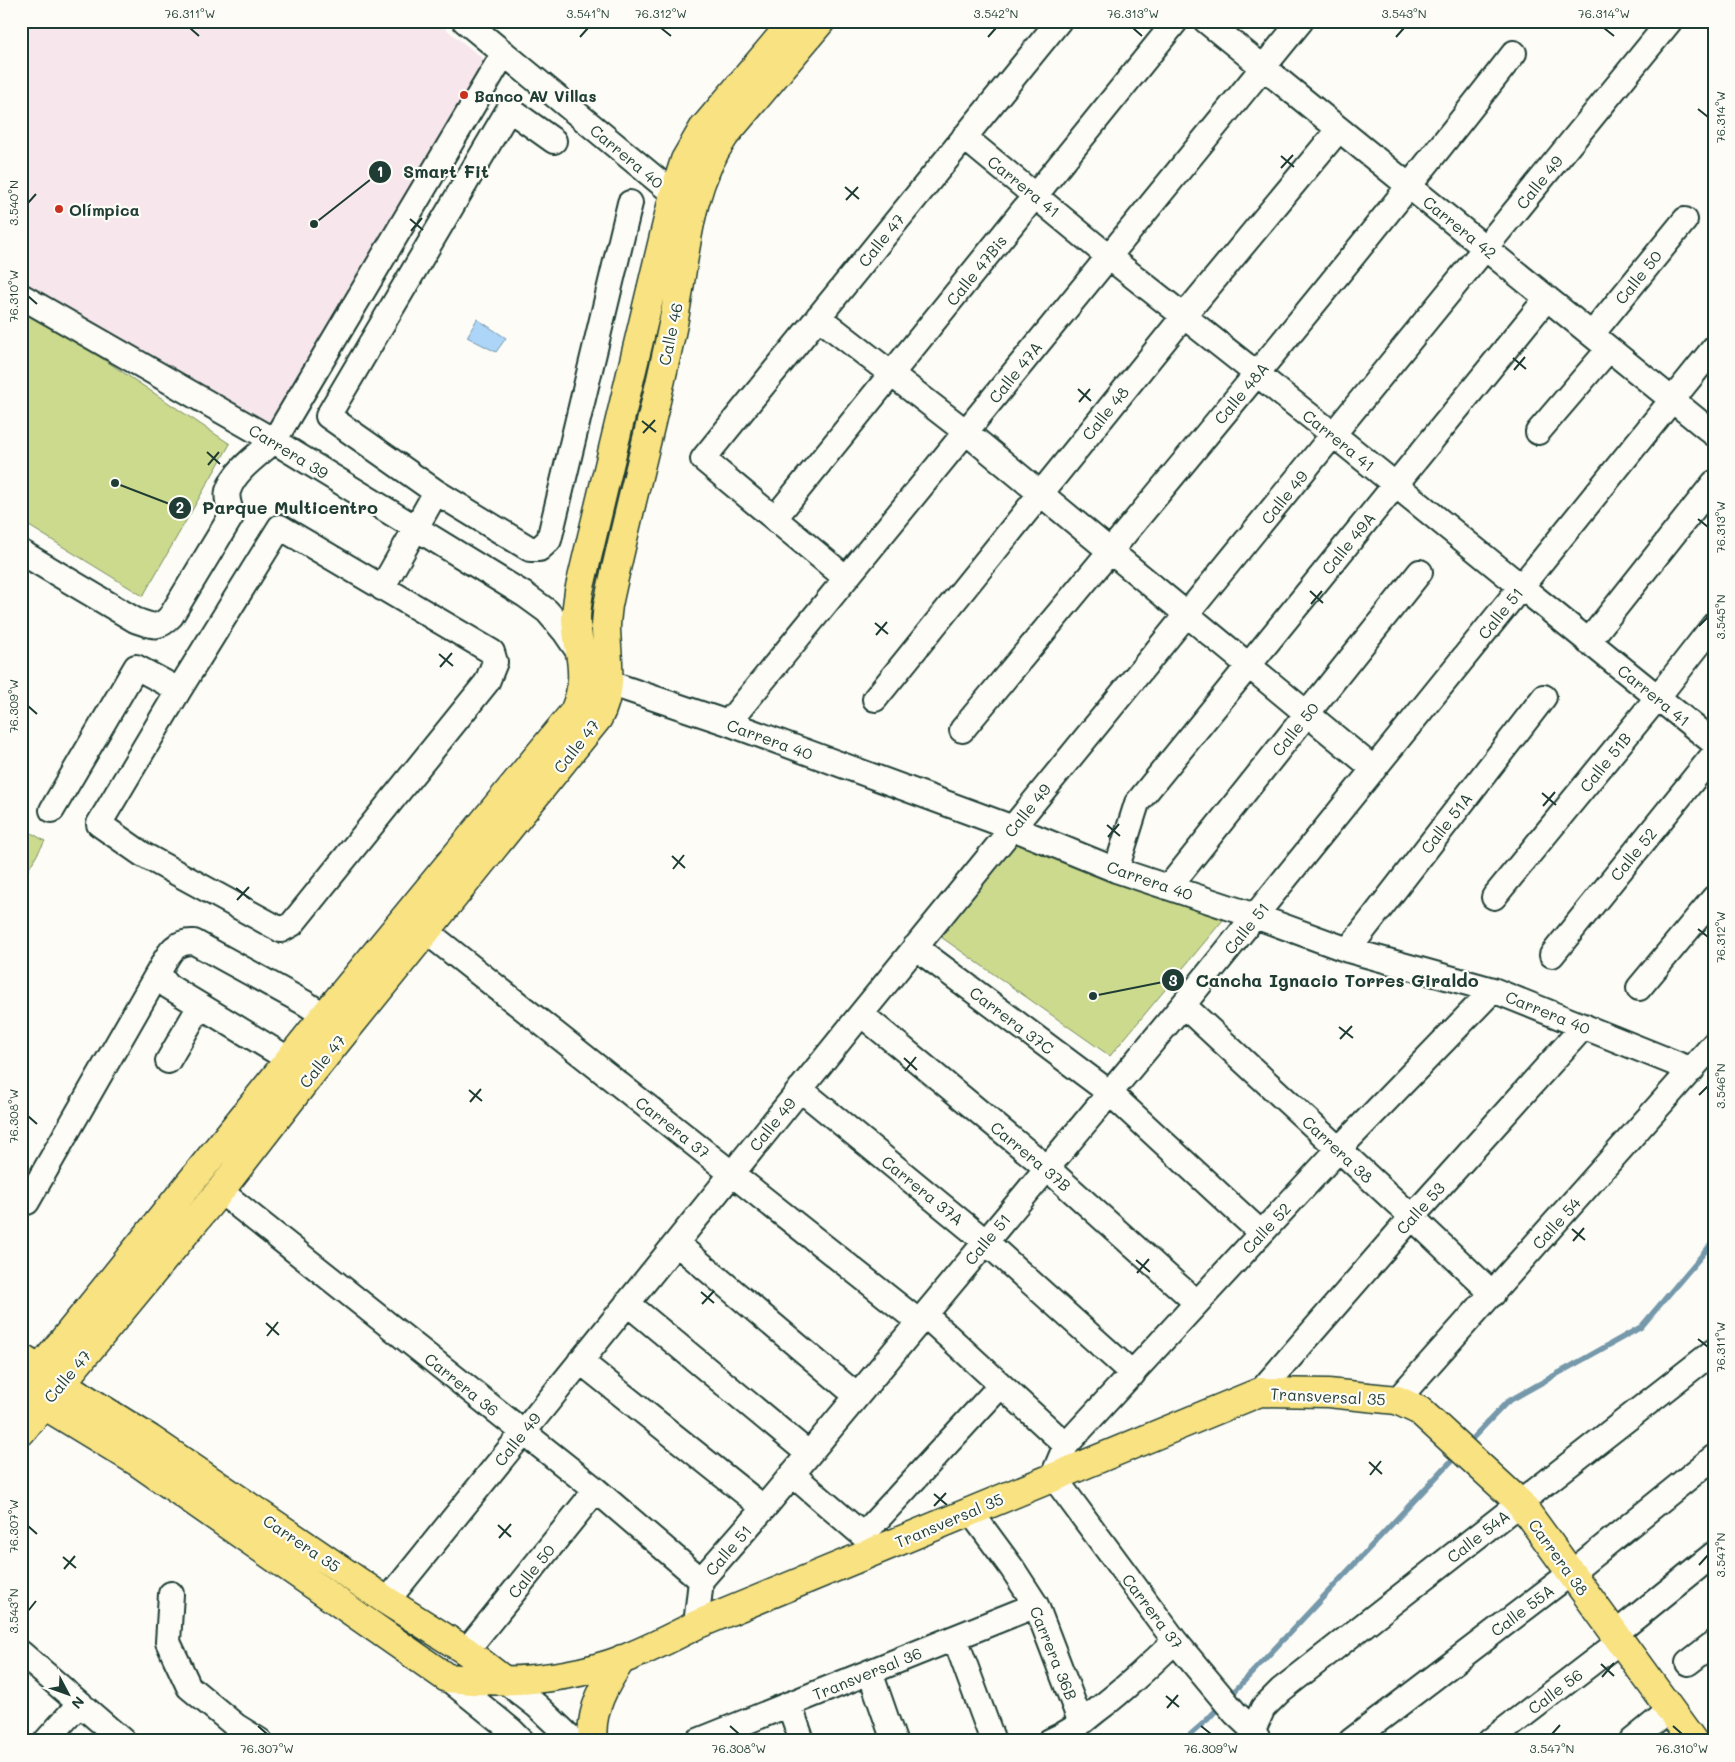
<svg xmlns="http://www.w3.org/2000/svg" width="1735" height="1762" viewBox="0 0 1735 1762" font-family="Mali,sans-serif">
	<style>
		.built { fill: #f7e7ec }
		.green { fill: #ccda8e; stroke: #768c61 }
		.water { fill: #add5f8; stroke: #7498aa }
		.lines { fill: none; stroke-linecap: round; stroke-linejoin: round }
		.stream { stroke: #7498aa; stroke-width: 5.5 }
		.minor-casing { stroke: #1f3d34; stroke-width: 28 }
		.major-casing { stroke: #1f3d34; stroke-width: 31 }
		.minor { stroke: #fdfcf7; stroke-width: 24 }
		.major { stroke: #f8e281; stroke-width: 28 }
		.ticks { fill: none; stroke: #1f3d34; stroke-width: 2 }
		.poi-dot { fill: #c8321e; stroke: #fdfcf7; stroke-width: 2 }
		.labels { text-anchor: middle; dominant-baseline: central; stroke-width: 4.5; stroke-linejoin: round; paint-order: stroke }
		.poi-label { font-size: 16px; font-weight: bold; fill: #1f3d34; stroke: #fdfcf7; text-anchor: start }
		.street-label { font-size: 16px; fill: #1f3d34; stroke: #fdfcf7 }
		.leader { fill: none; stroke: #1f3d34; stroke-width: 2 }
		.callout-dot { fill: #1f3d34; stroke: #fdfcf7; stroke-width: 2 }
		.mark-label { font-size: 15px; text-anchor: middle; font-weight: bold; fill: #fff }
		.callout-label { font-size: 18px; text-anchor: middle; font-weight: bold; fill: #1f3d34; stroke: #fdfcf7; stroke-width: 4.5; stroke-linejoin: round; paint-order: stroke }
		.neatline { fill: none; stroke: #1f3d34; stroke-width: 2 }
		.ticks-label { font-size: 12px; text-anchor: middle; fill: #1f3d34 }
	</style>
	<rect width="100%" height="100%" fill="#fdfcf7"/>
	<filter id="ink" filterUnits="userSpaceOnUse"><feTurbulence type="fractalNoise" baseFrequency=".02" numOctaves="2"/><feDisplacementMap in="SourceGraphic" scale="10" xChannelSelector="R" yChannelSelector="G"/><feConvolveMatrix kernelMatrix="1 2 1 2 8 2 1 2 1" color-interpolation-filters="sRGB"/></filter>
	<g filter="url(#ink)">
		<!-- built -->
		<path class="built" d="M21,21H436L496,69L277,434L21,280Z"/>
		<!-- green -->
		<path class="green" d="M21,304L230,444L143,596L21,521Z
			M21,827L45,841L21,882Z
			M1018,841L1223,920L1110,1056L941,937Z"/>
		<!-- water -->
		<path class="water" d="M477,319L506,338L496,352L467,337Z"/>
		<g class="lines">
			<!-- stream -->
			<path class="stream" d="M1466,1445L1507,1402L1641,1327L1714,1241
				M1230,1696L1456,1456
				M1183,1741L1207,1720L1221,1705"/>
			<defs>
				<path id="minor" d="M465,21L674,194
					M1206,21L1714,434
					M964,137L1109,257L1334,435L1714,743
					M554,141L509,109L328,416L436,492L530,549H539L549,540L630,203
					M21,296L274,441L525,595L547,611L565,632L582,657L609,683L728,723L1013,828L1116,870L1255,916L1348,950L1493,990L1692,1070
					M818,317L966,432L1374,769
					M1592,334L1685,220
					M1538,432L1609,349
					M775,518L1176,21
					M280,527L492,652L495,662L487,682L292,924L281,930L142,854L99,824L179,690Z
					M21,552L135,620C152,626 158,630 171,616L232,515C230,508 226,499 228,491C234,471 258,455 274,441L504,53
					M846,578L703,459L1059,21
					M382,588L436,492
					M1588,642L1714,483
					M875,699L1184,316L1339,129
					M728,723L1301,21
					M962,730C1148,505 1335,283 1514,53
					M52,810L136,667L179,690
					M1116,870L1137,803L1547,298
					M1169,887L1420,572
					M1494,897L1657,698L1714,625
					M427,932L919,1322
					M915,947L1110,1093L1261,1233
					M1348,950L1544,697
					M1552,955L1714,754
					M1639,988L1714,898
					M1183,1005L1412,1217L1493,1294
					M861,1014L1047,1168L1197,1303
					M290,1060L168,986L158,973C168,956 172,941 194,942L305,1003L339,1025
					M168,1061L200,1006
					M800,1089L986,1242L1133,1374
					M220,1191L596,1490L701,1580
					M27,1202L158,973
					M676,1243L857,1396
					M627,1303L809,1454
					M925,1315L1066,1445
					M580,1361L764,1508
					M1260,1392L1412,1217L1584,1026
					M1397,1400L1714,1044
					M792,1474L874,1545
					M970,1511L1012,1568L1036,1605L1081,1723
					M863,1535L1001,1385
					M171,1594L168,1642L189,1687L236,1726L260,1741
					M387,1601L861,1014L1670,21
					M696,1625L701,1580L764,1508L1183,1005L1714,348
					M1615,1634L1714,1554
					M955,1638L993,1741
					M466,1651L596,1490
					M21,1653L123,1741
					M1688,1663L1714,1643
					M870,1672L894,1741
					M447,1678L511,1730L522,1741
					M505,1681L537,1706L574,1741
					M789,1704L802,1741
					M1253,1730L1263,1708L1281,1690L1714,1351
					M46,1741L80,1703
					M698,1741L1036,1605
					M1050,1741C1067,1734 1082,1723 1096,1711C1124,1690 1149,1666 1175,1641
					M1259,1741L1253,1730L1235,1713L1175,1641L1053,1476L1066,1445L1339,1149L1493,990
					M1351,1741L1571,1573L1714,1457
					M1490,1741L1620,1641
					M1632,1741L1670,1710"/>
				<path id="major" d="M21,1358L150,1439L387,1601L466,1651L505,1681
					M21,1391L136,1461L447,1678C506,1684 568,1680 624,1659C649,1649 673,1637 696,1625L1260,1392L1328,1393L1397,1400L1420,1411L1520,1503L1693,1741
					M21,1393L325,1015L574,712C590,676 578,654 576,619C576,610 578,600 579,591L674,194L685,160L703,129L794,21
					M21,1432L220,1191L310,1075L598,718C614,688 607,661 606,629C606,621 607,613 608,605C628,511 654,418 673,324C686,259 686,191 725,135L821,21
					M593,1741C589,1711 606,1682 622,1659"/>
			</defs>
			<!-- minor casing -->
			<use href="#minor" class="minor-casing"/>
			<!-- major casing -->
			<use href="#major" class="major-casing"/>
			<!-- minor -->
			<use href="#minor" class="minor"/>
			<!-- major -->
			<use href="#major" class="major"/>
		</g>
	</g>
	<!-- ticks -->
	<path class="ticks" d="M190,28L199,36M661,28L671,36M1133,28L1142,36M1604,28L1614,36M580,37L588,28M988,37L996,28M1396,37L1404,28M1698,109L1708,117M1281,156L1294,167M1281,168L1293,155M845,187L859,199M846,200L858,187M28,203L36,194M410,219L423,230M411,231L422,218M28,296L37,304M1513,358L1526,369M1514,370L1525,357M1078,389L1091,401M1079,402L1090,389M642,421L656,432M643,433L655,420M207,452L220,464M208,465L219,452M1698,519L1708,527M1310,591L1323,603M1311,604L1322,591M875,623L888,634M1699,626L1708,617M876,635L887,622M439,654L453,666M440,667L452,653M28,706L37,714M1542,793L1556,805M1543,806L1555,792M1107,825L1120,836M1108,837L1119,824M672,856L685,868M673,869L684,855M236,888L250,899M237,900L249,887M1698,929L1708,937M1339,1027L1353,1038M1340,1039L1352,1026M904,1058L917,1070M905,1071L916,1057M469,1090L482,1101M1699,1095L1708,1086M470,1102L481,1089M28,1116L37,1124M1572,1229L1585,1240M1573,1241L1584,1228M1136,1260L1150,1272M1137,1273L1149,1259M701,1292L714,1303M702,1304L714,1291M266,1323L279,1335M267,1336L278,1322M1698,1339L1708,1347M1369,1462L1382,1474M1370,1475L1381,1461M934,1494L947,1505M934,1506L946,1493M498,1525L511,1537M28,1526L37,1534M499,1538L511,1524M63,1557L76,1568M1699,1565L1708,1555M64,1569L75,1556M28,1611L36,1601M1601,1664L1614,1676M1602,1677L1614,1663M1166,1696L1179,1707M1167,1708L1178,1695M258,1726L267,1734M730,1726L739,1734M1201,1726L1211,1734M1673,1726L1682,1734M1552,1734L1560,1725"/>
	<!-- markers -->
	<g class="poi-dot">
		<circle cx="464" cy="95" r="5"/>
		<circle cx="59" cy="209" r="5"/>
	</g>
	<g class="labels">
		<!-- poi labels -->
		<g class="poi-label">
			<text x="474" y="95">Banco AV Villas</text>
			<text x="69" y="209">Olímpica</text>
		</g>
		<!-- street labels -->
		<g class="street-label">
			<text transform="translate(627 156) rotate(40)">Carrera 40</text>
			<text transform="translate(1539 182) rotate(-51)">Calle 49</text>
			<text transform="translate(1024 186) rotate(39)">Carrera 41</text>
			<text transform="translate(1460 227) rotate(39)">Carrera 42</text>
			<text transform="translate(881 240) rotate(-51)">Calle 47</text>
			<text transform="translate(976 270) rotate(-51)">Calle 47Bis</text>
			<text transform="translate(1638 277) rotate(-51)">Calle 50</text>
			<text transform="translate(670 334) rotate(-78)">Calle 46</text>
			<text transform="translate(1015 372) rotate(-51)">Calle 47A</text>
			<text transform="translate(1241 393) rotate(-50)">Calle 48A</text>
			<text transform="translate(1105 413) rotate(-51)">Calle 48</text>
			<text transform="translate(1339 440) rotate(39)">Carrera 41</text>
			<text transform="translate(289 451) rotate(31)">Carrera 39</text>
			<text transform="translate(1284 497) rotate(-51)">Calle 49</text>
			<text transform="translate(1348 543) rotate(-51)">Calle 49A</text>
			<text transform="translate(1500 613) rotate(-51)">Calle 51</text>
			<text transform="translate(1654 695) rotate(39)">Carrera 41</text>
			<text transform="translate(1295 729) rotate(-51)">Calle 50</text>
			<text transform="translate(770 739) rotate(20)">Carrera 40</text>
			<text transform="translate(576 746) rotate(-52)">Calle 47</text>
			<text transform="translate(1605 762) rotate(-51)">Calle 51B</text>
			<text transform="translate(1027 810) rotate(-51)">Calle 49</text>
			<text transform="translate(1446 823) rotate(-52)">Calle 51A</text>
			<text transform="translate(1633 854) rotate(-51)">Calle 52</text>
			<text transform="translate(1150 880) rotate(19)">Carrera 40</text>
			<text transform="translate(1246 928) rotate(-51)">Calle 51</text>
			<text transform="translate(1548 1012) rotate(22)">Carrera 40</text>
			<text transform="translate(1012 1020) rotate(37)">Carrera 37C</text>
			<text transform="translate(322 1061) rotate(-51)">Calle 47</text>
			<text transform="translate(772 1124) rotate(-51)">Calle 49</text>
			<text transform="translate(673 1127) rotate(38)">Carrera 37</text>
			<text transform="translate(1338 1149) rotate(43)">Carrera 38</text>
			<text transform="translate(1031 1156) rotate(40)">Carrera 37B</text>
			<text transform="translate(923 1190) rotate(39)">Carrera 37A</text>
			<text transform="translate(1420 1208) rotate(-48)">Calle 53</text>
			<text transform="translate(1556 1223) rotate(-48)">Calle 54</text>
			<text transform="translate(1266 1228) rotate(-47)">Calle 52</text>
			<text transform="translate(987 1239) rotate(-50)">Calle 51</text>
			<text transform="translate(67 1376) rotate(-50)">Calle 47</text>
			<text transform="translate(462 1384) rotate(39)">Carrera 36</text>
			<text transform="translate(1328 1396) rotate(3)">Transversal 35</text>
			<text transform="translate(517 1439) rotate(-51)">Calle 49</text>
			<text transform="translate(949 1520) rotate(-23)">Transversal 35</text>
			<text transform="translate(1478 1536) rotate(-38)">Calle 54A</text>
			<text transform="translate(302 1543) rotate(34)">Carrera 35</text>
			<text transform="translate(728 1550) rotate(-49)">Calle 51</text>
			<text transform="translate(1559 1557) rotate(54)">Carrera 38</text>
			<text transform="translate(531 1571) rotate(-51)">Calle 50</text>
			<text transform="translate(1522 1610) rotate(-37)">Calle 55A</text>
			<text transform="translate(1153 1611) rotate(53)">Carrera 37</text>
			<text transform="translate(1054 1653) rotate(68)">Carrera 36B</text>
			<text transform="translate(867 1673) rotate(-22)">Transversal 36</text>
			<text transform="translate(1555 1691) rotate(-37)">Calle 56</text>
		</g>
	</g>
	<!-- callouts -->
	<path class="leader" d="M314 224L380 172M115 483L180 508M1093 996L1173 980"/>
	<g class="callout-dot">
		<circle cx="314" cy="224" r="5"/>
		<circle cx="115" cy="483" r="5"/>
		<circle cx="1093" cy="996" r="5"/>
		<circle cx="380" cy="172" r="12"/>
		<circle cx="180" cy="508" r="12"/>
		<circle cx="1173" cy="980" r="12"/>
	</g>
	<g class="mark-label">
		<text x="380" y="177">1</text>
		<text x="180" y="513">2</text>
		<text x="1173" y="986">3</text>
	</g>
	<g class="callout-label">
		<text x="446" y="178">Smart Fit</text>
		<text x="290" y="514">Parque Multicentro</text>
		<text x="1337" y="987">Cancha Ignacio Torres Giraldo</text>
	</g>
	<!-- margin -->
	<rect width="1735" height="1762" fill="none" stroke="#fdfcf7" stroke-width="55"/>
	<!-- north arrow -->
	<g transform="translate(68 1694) rotate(131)" stroke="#fdfcf7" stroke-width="4" paint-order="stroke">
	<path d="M0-4L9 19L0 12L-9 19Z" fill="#1f3d34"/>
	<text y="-8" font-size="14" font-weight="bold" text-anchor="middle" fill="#1f3d34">N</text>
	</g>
	<rect x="28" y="28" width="1680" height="1706" class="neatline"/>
	<g class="ticks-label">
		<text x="190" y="18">76.311°W</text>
		<text x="588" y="18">3.541°N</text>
		<text x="661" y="18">76.312°W</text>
		<text x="996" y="18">3.542°N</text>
		<text x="1133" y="18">76.313°W</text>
		<text x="1404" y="18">3.543°N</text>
		<text x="1604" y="18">76.314°W</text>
		<text transform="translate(1721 117) rotate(-90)" y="4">76.314°W</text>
		<text transform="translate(14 203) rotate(-90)" y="4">3.540°N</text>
		<text transform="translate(14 296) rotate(-90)" y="4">76.310°W</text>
		<text transform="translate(1721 527) rotate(-90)" y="4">76.313°W</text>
		<text transform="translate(1721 617) rotate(-90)" y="4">3.545°N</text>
		<text transform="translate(14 706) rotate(-90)" y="4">76.309°W</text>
		<text transform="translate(1721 937) rotate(-90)" y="4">76.312°W</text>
		<text transform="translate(1721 1086) rotate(-90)" y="4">3.546°N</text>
		<text transform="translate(14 1116) rotate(-90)" y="4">76.308°W</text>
		<text transform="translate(1721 1347) rotate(-90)" y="4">76.311°W</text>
		<text transform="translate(14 1526) rotate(-90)" y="4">76.307°W</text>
		<text transform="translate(1721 1555) rotate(-90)" y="4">3.547°N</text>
		<text transform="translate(14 1611) rotate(-90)" y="4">3.543°N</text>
		<text x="267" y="1753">76.307°W</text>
		<text x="739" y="1753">76.308°W</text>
		<text x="1211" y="1753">76.309°W</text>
		<text x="1552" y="1753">3.547°N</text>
		<text x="1682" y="1753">76.310°W</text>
	</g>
</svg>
